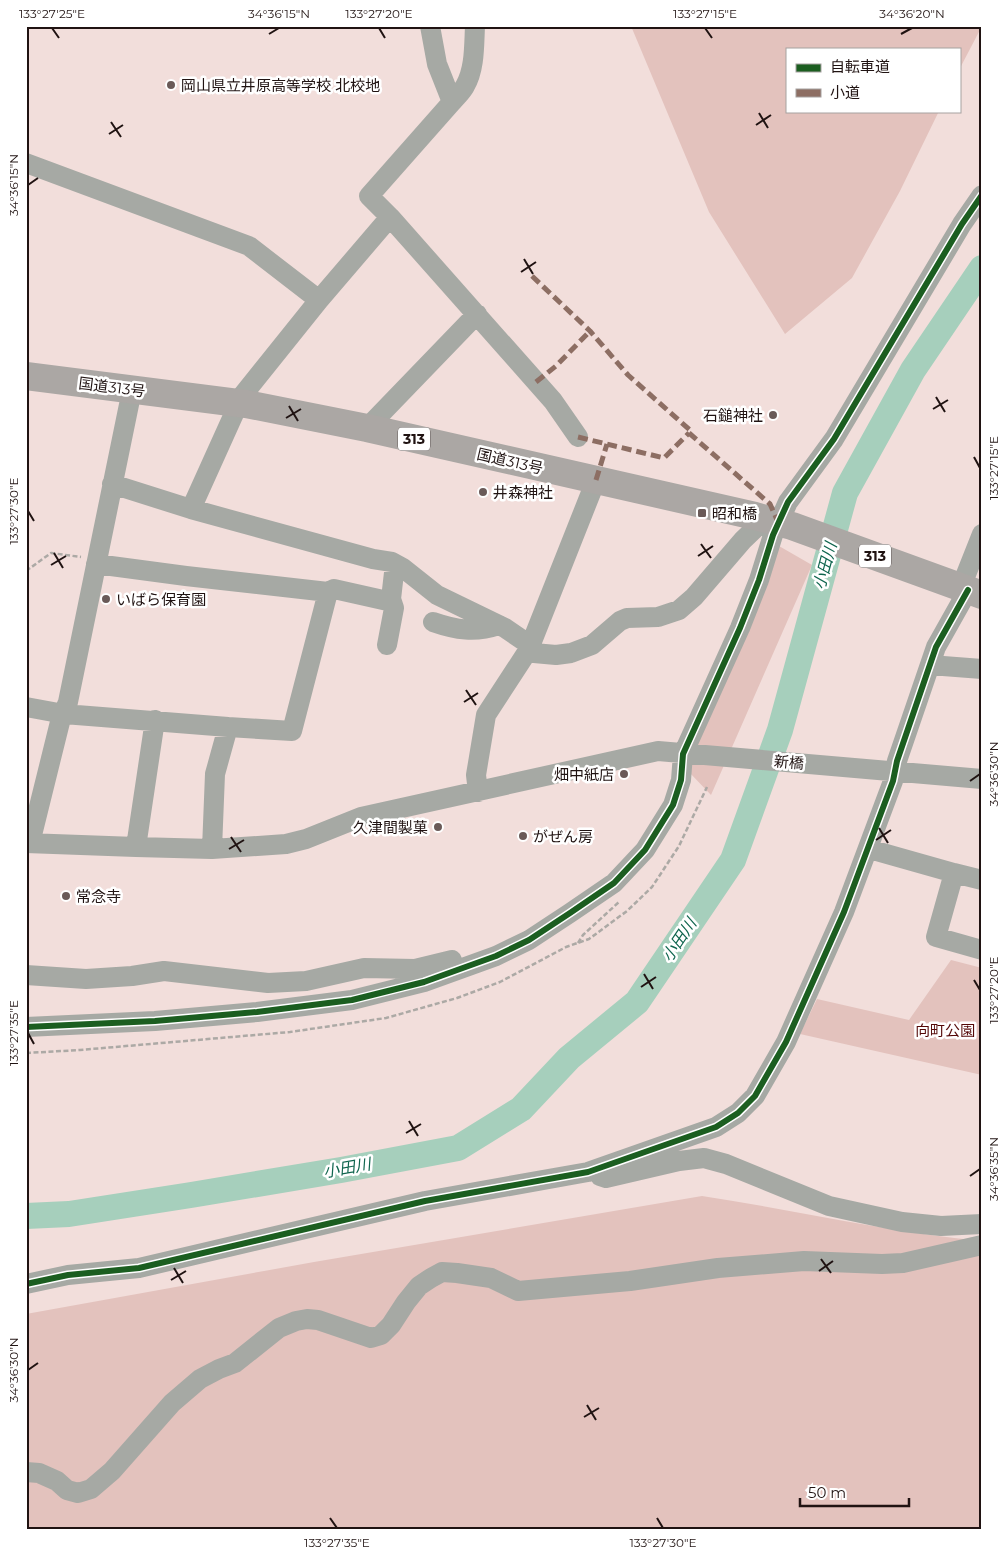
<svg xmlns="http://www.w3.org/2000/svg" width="1008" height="1556" viewBox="0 0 1008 1556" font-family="Montserrat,'Noto Sans JP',sans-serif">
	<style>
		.green { fill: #e3c2bd }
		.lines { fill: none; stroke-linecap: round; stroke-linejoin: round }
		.river { stroke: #a6cfbc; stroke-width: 26 }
		.path { stroke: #aca9a5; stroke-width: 2.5; stroke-dasharray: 5 2.5; stroke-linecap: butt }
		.minor { stroke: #a6a9a4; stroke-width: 20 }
		.highway { stroke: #aba7a4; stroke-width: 28 }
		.quiet { stroke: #8d6e63; stroke-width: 5; stroke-dasharray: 10 5; stroke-linecap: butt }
		.cycleway-casing { stroke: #fff; stroke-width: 9 }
		.cycleway { stroke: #1b5e20; stroke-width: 6 }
		.ticks { fill: none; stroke: #201312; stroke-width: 2 }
		.poi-dot { fill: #6a5a58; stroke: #fff; stroke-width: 2 }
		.labels { text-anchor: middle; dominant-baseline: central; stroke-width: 5; stroke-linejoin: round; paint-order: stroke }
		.shield { fill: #fff; stroke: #635a59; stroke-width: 1 }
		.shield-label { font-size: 14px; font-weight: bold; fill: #201312 }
		.poi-label { font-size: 15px; fill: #201312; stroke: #fff; text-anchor: start }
		.street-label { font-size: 15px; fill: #201312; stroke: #fff }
		.park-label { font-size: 15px; fill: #540807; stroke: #fff }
		.water-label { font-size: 16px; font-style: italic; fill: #0f654e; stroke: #fff }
		.neatline { fill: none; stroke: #201312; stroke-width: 2 }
		.ticks-label { font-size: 12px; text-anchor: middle; fill: #201312 }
	</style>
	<rect width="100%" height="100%" fill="#f2dedb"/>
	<!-- green -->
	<path class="green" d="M631,26H982L959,70V49H787V111H939L900,191L852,278L785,334L709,212Z
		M779,546L812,565L711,795L689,772L696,743Z
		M951,960L982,968V1075L800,1034L817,999L909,1020Z
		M702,1196C795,1210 888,1232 982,1241V1530H26V1314L314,1262Z"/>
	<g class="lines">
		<!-- river -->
		<path class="river" d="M26,1216L69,1214L191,1195L341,1170L458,1148L521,1109L569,1058L637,1002L733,860L780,730L845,493L913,370L982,268"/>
		<!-- path -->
		<path class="path" d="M26,571L51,553L81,557
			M578,943L583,935L620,901
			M26,1053L80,1050L290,1032L386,1018L457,998L500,982L566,947L589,939L627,911L652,887L679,846L707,787"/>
		<!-- minor -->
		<path class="minor" d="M452,102C456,97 462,92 465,86C475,69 474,45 475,26
			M26,163L249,246L319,300
			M390,217L369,196L452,102L437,64L430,26
			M367,428L477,314
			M112,484L191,509L373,559L392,562L403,568L437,595L505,628L524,641L534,653L556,655L571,653L592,645L620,621L627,618L658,617L679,610L694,597L743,540L766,518
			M191,509L242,396L319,300L390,217L553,401L578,437
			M96,564L186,576L328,592L292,731L228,727
			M961,587L982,534
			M328,592L334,589L392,602
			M433,622C456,630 475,633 499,625
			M387,645L394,608L391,599L395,564
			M930,665L982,669
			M26,707L64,714L228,727L215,774L212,849
			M478,792L476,775L486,715L529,649L596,480
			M26,843L136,847L212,849L286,844L306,839L361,817L658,751L982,779
			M30,843L60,722L68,702L132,390
			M136,847L155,720
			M869,849L954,873L936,937L982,950
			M954,873L982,880
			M26,975L86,979L132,976L164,971L268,983L306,981L364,968L415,969L452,960
			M26,1027L155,1021L257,1012L352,1000L424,982L496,956L529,940L570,913L614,883L645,850L673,805L681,780L683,754L740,628L759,580L773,535L788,502L834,439L962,224L982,195
			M600,1176L606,1178L679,1161L704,1158L726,1164L829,1206L902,1222L941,1226L982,1224
			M26,1284L68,1275L139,1268L425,1201L588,1172L716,1127L738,1113L755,1096L786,1042L844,912L893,781L897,761L936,647L968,590
			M26,1472L39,1473L57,1481L67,1490L78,1493L91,1489L112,1471L172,1403L200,1379L219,1369L235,1363L279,1328L296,1321L307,1319L318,1320L371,1338L381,1335L391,1325L406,1302L419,1286L431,1278L442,1272L457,1273L491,1278L518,1291L630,1281L718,1268L804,1261L882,1264L903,1263L982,1245"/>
		<!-- highway -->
		<path class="highway" d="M26,376L246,404L367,428L755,516L792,526L982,595"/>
		<!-- quiet -->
		<path class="quiet" d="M532,276L590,331L628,375L691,431L689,433L770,504L778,522
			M536,382L556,366L590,331
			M578,437L664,458L689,433
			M596,480L607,444"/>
		<defs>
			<path id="cycleway" d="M26,1027L155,1021L257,1012L352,1000L424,982L496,956L529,940L570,913L614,883L645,850L673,805L681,780L683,754L740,628L759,580L773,535L788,502L834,439L962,224L982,195
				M26,1284L68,1275L139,1268L425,1201L588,1172L716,1127L738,1113L755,1096L786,1042L844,912L893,781L897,761L936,647L968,590"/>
		</defs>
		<!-- cycleway casing -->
		<use href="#cycleway" class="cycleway-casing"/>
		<!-- cycleway -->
		<use href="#cycleway" class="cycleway"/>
	</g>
	<!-- ticks -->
	<path class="ticks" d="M52,28L59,38M379,28L385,38M705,28L712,38M269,34L279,28M901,34L912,28M759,113L768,128M111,122L121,137M756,125L771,115M109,134L123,125M28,185L38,178M524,259L533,274M521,272L536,262M936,397L945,412M289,406L298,421M933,409L948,400M286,418L301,409M974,457L980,468M28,511L34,521M701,544L711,558M54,553L63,568M698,556L713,546M51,565L66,556M466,690L476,705M464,702L478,693M970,781L980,774M879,828L888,843M231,837L241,852M876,840L891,830M229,849L244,840M644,974L653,989M974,980L980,990M641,987L656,977M28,1033L34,1044M409,1121L418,1136M406,1133L421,1124M970,1176L980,1169M821,1259L831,1273M174,1268L183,1283M819,1271L833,1261M171,1280L186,1271M28,1370L38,1363M587,1405L596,1420M584,1417L599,1408M330,1518L337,1528M657,1518L663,1528"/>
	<!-- markers -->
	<g class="poi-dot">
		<circle cx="171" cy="85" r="5"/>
		<circle cx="773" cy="415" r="5"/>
		<circle cx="483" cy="492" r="5"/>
		<rect x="697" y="508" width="10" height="10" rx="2.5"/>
		<circle cx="106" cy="599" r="5"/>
		<circle cx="624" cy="774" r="5"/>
		<circle cx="438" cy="827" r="5"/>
		<circle cx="523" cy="836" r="5"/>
		<circle cx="66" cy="896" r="5"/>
	</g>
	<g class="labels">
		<!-- shield labels -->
		<g class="shield">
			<rect x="398" y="427.5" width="32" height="23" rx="4"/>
			<rect x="859" y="544.5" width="32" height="23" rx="4"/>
		</g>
		<g class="shield-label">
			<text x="414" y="439">313</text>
			<text x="875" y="556">313</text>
		</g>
		<!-- poi labels -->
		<g class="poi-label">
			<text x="181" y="85">岡山県立井原高等学校 北校地</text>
			<text x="763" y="415" text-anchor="end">石鎚神社</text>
			<text x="493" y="492">井森神社</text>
			<text x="712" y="513">昭和橋</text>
			<text x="116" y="599">いばら保育園</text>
			<text x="614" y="774" text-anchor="end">畑中紙店</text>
			<text x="428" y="827" text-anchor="end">久津間製菓</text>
			<text x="533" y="836">がぜん房</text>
			<text x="76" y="896">常念寺</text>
		</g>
		<!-- street labels -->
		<g class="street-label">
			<text transform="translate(112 387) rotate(7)">国道313号</text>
			<text transform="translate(510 461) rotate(13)">国道313号</text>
			<text transform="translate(789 762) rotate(5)">新橋</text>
		</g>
		<!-- park labels -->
		<g class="park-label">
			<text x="945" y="1030">向町公園</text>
		</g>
		<!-- water labels -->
		<g class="water-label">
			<text transform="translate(825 566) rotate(-75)">小田川</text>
			<text transform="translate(679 940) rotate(-56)">小田川</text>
			<text transform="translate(347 1168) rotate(-10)">小田川</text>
		</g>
	</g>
	<!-- border -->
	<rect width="1008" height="1556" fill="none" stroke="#ffffff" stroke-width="55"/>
	<!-- legend -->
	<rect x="786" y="48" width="175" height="65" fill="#ffffff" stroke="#a6a1a0"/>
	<rect x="796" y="64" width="25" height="8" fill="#1b5e20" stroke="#a6a1a0"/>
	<text x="830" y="72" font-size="15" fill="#201312">自転車道</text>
	<rect x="796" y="89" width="25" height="8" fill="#8d6e63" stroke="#a6a1a0"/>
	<text x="830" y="98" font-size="15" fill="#201312">小道</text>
	<!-- scale -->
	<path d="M800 1498v8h109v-8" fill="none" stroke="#201312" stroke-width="2.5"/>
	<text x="808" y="1498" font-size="15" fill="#201312" stroke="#ffffff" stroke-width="4" paint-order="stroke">50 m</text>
	<rect x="28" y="28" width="952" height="1500" class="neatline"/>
	<g class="ticks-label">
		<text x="52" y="18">133°27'25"E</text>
		<text x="279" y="18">34°36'15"N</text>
		<text x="379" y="18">133°27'20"E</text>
		<text x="705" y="18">133°27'15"E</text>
		<text x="912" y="18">34°36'20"N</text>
		<text transform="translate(14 185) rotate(-90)" y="4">34°36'15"N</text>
		<text transform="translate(994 468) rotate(-90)" y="4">133°27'15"E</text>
		<text transform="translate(14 511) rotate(-90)" y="4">133°27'30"E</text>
		<text transform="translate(994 774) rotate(-90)" y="4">34°36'30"N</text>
		<text transform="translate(994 990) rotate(-90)" y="4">133°27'20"E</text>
		<text transform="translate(14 1033) rotate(-90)" y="4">133°27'35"E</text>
		<text transform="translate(994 1169) rotate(-90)" y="4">34°36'35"N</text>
		<text transform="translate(14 1370) rotate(-90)" y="4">34°36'30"N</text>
		<text x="337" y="1547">133°27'35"E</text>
		<text x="663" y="1547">133°27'30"E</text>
	</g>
</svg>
